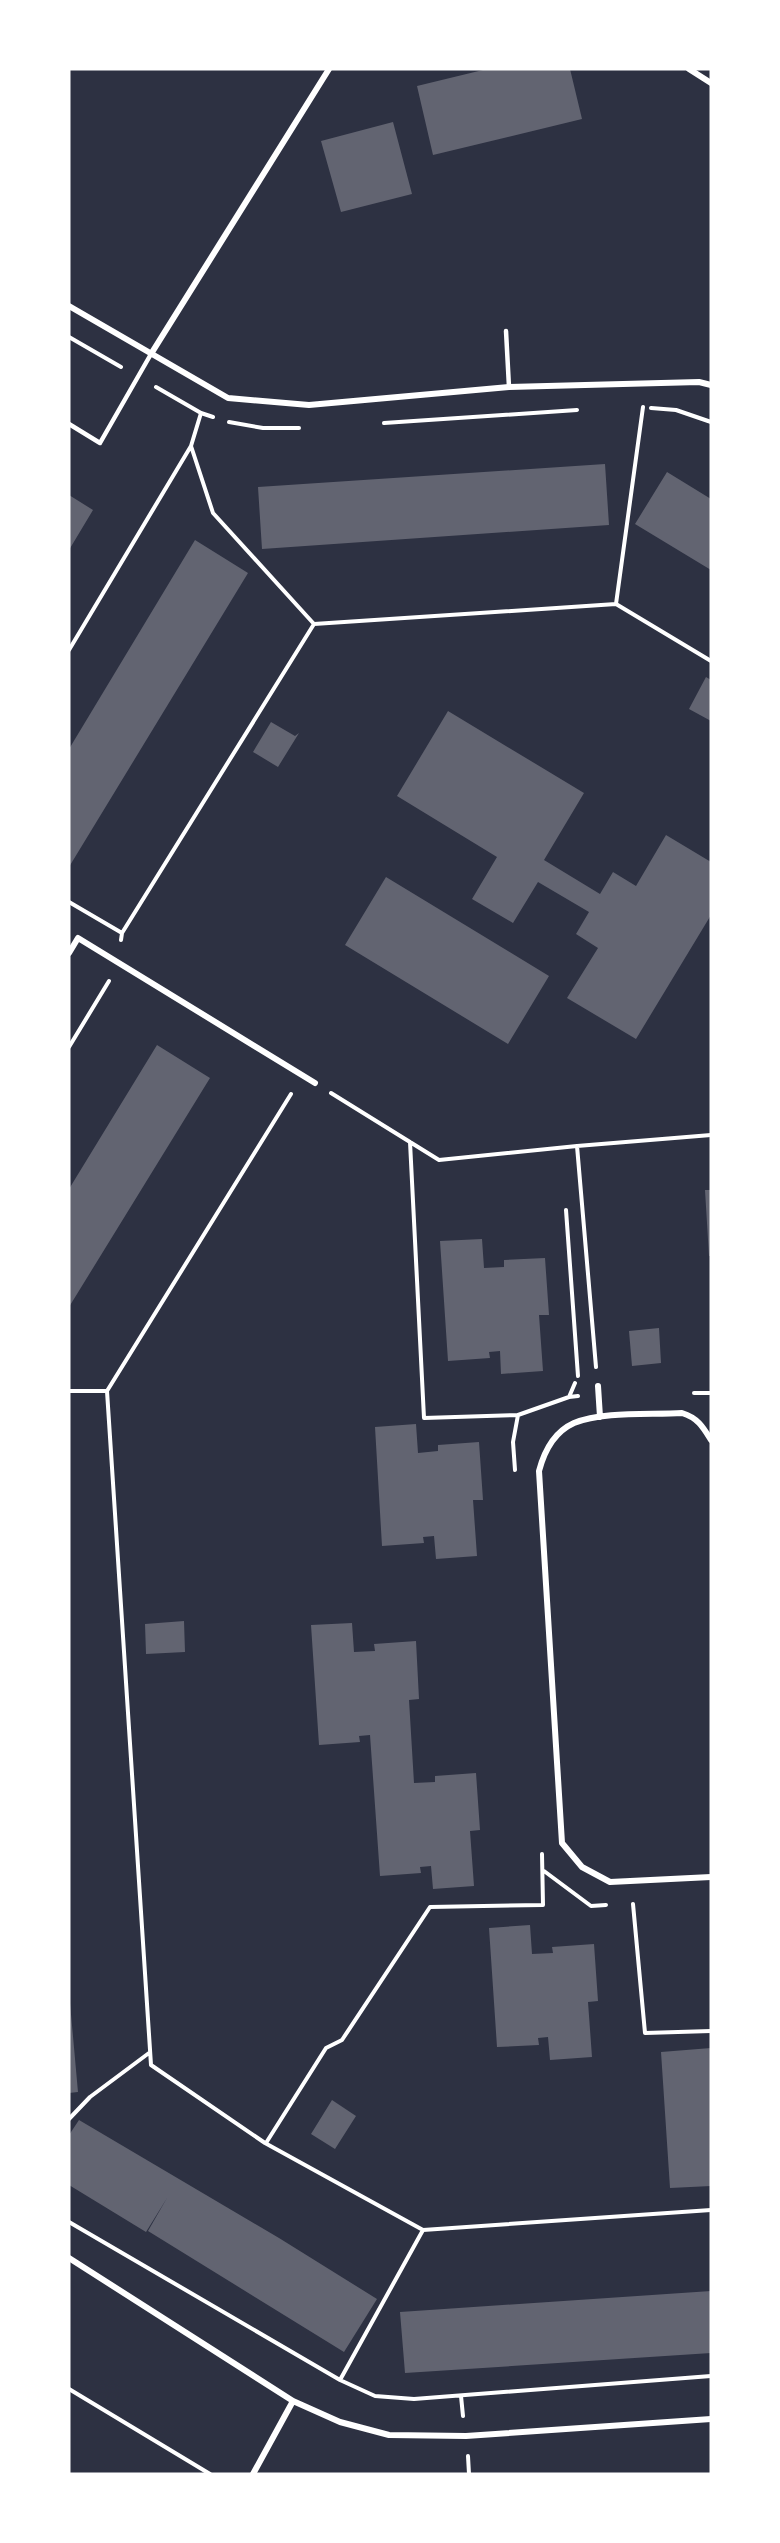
<svg xmlns="http://www.w3.org/2000/svg" width="780" height="2543" viewBox="0 0 780 2543" font-family="'Varela Round',sans-serif">
	<style>
		.building { fill: #626471 }
		.lines { fill: none; stroke-linecap: round; stroke-linejoin: round }
		.path { stroke: #fff; stroke-width: 4 }
		.service { stroke: #fff; stroke-width: 4.5 }
		.minor { stroke: #fff; stroke-width: 6 }
	</style>
	<rect width="100%" height="100%" fill="#2d3142"/>
	<!-- building -->
	<path class="building" d="M487,69H570L582,119L433,155L417,86Z
		M393,122L412,194L341,212L321,141Z
		M605,464L609,525L262,549L258,487Z
		M667,472L711,499V570L635,524Z
		M69,495L93,510L69,550Z
		M195,540L248,573L69,867V749Z
		M706,677L711,680V721L689,709Z
		M448,711L584,793L544,860L600,894L613,872L636,886L666,835L711,862V915L636,1039L567,998L598,948L576,934L589,912L538,882L513,923L472,899L497,857L397,796Z
		M271,722L295,736L299,733L278,767L253,752Z
		M386,877L549,976L508,1044L345,945Z
		M157,1045L210,1078L69,1307V1189Z
		M705,1190H711V1256H709Z
		M482,1239L484,1268L504,1267V1260L545,1258L549,1315H539L543,1371L501,1374L500,1351L489,1352L490,1358L448,1361L440,1241Z
		M659,1328L661,1363L632,1366L629,1331Z
		M416,1424L418,1453L438,1451V1445L479,1442L483,1500H473L477,1556L436,1559L434,1536L423,1537L424,1543L382,1546L375,1427Z
		M184,1621L185,1652L146,1654L145,1624Z
		M352,1623L354,1652L375,1651L374,1644L416,1641L419,1699L409,1700L414,1783L435,1782V1776L476,1773L480,1830L470,1831L474,1886L433,1889L431,1866L420,1867L421,1873L380,1876L370,1735L359,1736L360,1742L319,1745L311,1625Z
		M530,1925L532,1954L553,1953L552,1947L594,1944L598,2001L588,2002L592,2057L550,2060L548,2037L538,2038L539,2045L497,2047L489,1928Z
		M69,1992L78,2092L69,2093Z
		M711,2048V2186L670,2188L661,2052Z
		M332,2100L356,2116L335,2149L311,2134Z
		M79,2120L279,2238L377,2299L344,2352L148,2231L167,2198L146,2232L69,2185V2135Z
		M711,2291V2353L405,2373L400,2312Z"/>
	<g class="lines">
		<!-- path -->
		<path class="path" d="M69,337L121,367
			M156,387L201,413L213,417
			M643,407L616,604L711,661
			M651,408L676,410L711,422
			M229,422L263,428H299
			M384,423L577,410
			M191,446L213,513L314,624L616,604
			M69,650L191,446L201,413
			M69,902L122,933
			M121,940L122,933L314,624
			M69,1047L109,981
			M331,1093L439,1160L577,1146L596,1367
			M291,1094L107,1391L151,2065L265,2143L423,2230L711,2210
			M410,1142L424,1418L518,1415
			M577,1146L711,1135
			M566,1210L578,1376
			M69,1391H107
			M694,1393H711
			M569,1397L575,1383
			M515,1470L513,1442L518,1415L569,1397L578,1396
			M544,1871L591,1906L606,1905
			M633,1904L645,2033L711,2031
			M69,2119L90,2097L149,2053
			M266,2143L326,2048L342,2040L430,1907L543,1905L542,1854
			M69,2222L340,2380L375,2396L414,2399L711,2376
			M340,2380L423,2230
			M69,2389L210,2474
			M461,2396L463,2416
			M468,2456L469,2474"/>
		<!-- service -->
		<path class="service" d="M506,331L509,387
			M69,424L100,443L151,354"/>
		<!-- minor -->
		<path class="minor" d="M689,69L711,83
			M69,306L228,398L309,405L509,387L699,382L711,385
			M151,354L329,69
			M69,953L78,938L315,1083
			M598,1386L600,1417
			M711,1440C703,1427 698,1418 682,1413C650,1415 603,1411 574,1423C554,1432 544,1452 539,1471L562,1843L582,1867L610,1882L711,1877
			M69,2258L293,2401L340,2422L389,2435L466,2436L711,2419
			M253,2474L293,2401"/>
	</g>
	<!-- border -->
	<rect width="780" height="2543" fill="none" stroke="#ffffff" stroke-width="141"/>
</svg>
